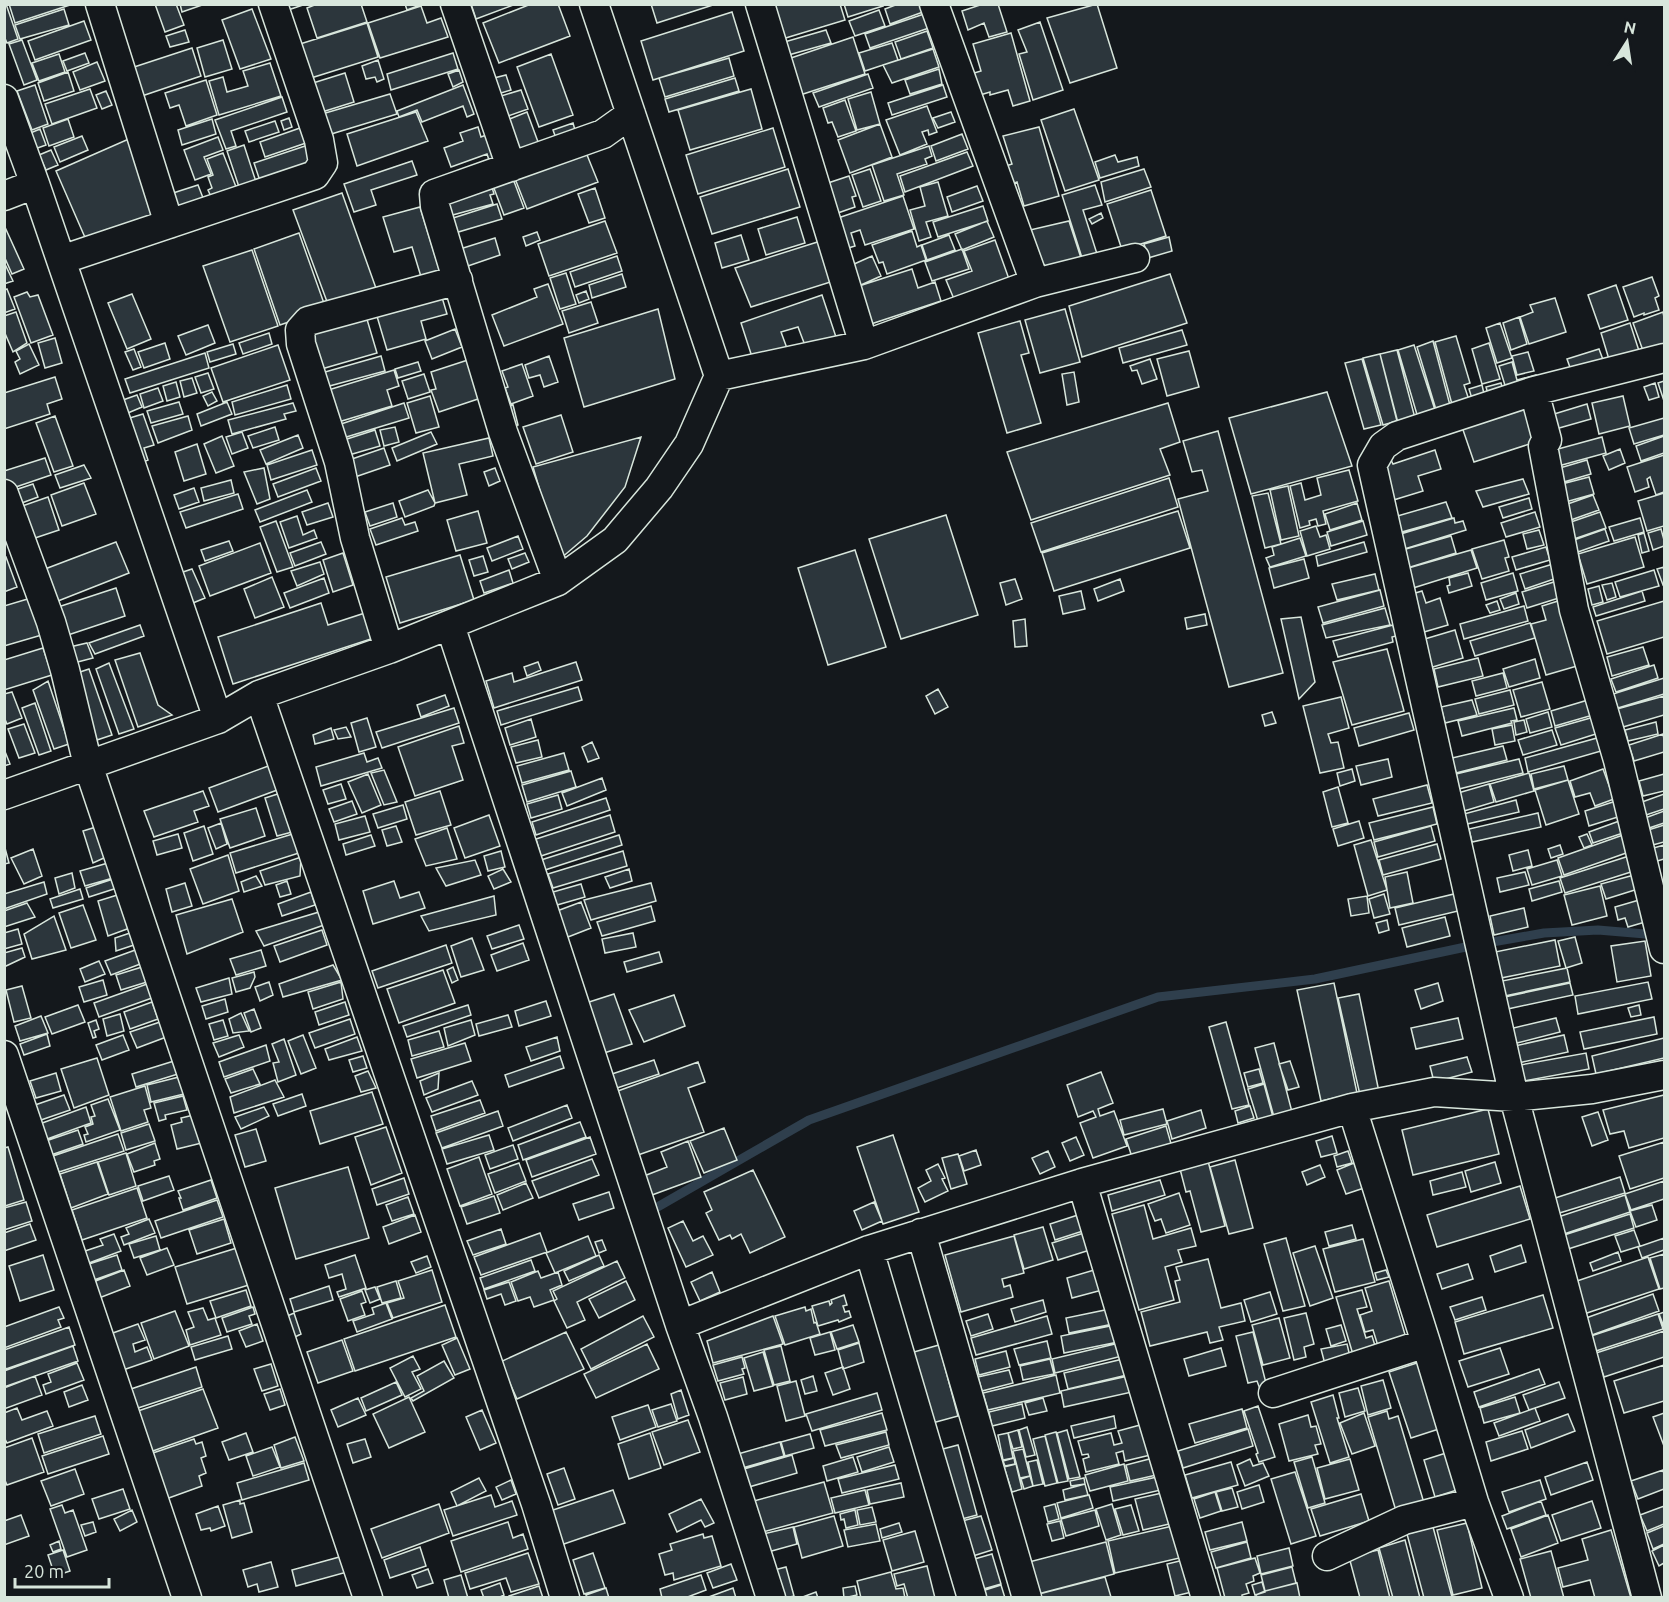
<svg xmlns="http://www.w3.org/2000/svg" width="1669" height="1602" viewBox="0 0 1669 1602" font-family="Ubuntu,sans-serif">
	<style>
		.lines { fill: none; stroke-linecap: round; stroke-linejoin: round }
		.stream { stroke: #2f3f4d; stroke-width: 9 }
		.building { fill: #2c363c; stroke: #d8e6dc; stroke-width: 1.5 }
		.street-casing { stroke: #d8e6dc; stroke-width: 31 }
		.street { stroke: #14181c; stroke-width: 28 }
	</style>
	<rect width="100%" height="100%" fill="#14181c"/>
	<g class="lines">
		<!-- stream -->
		<path class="stream" d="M654,1209L809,1120L1158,997L1315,979L1475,945L1544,933L1598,930L1657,935"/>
	</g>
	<!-- building -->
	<path class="building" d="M4,4H6L18,39L7,43L4,36Z
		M9,4H73L15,23Z
		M155,4H176L184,25L165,32Z
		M180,4H205L182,12Z
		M286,4H306L288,10Z
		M317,4H361L367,22L317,38L307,8Z
		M405,4H423L407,10Z
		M471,4H516L476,19Z
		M531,4H558L570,36L499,63L483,23Z
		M651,4H716L657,23Z
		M768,4H840L845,20L779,40Z
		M844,4H882L883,6L848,17Z
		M898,4H920L923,12L890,24L885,9Z
		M983,4H998L1007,32L989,37L984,23L968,30L962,11Z
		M1097,4L1117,68L1070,83L1047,18Z
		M421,6L427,23L441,18L448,37L380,58L368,23Z
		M64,9L69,25L20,39L15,25Z
		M252,9L271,59L240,69L222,20Z
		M879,10L885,26L855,36L849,21Z
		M732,12L744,51L653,80L641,41Z
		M924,14L929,28L870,48L865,34Z
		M84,21L91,40L35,60L28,41Z
		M1040,22L1063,90L1033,100L1019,54L1027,52L1018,30Z
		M367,23L378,57L311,78L300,44Z
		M185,30L189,42L170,47L166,36Z
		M826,30L831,43L785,56L781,43Z
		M927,31L933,48L901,59L895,42Z
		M1011,33L1030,101L1013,106L1008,90L990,95V92L980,95L974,73L981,71L973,44Z
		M853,37L865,74L797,96L785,60Z
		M22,40L37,80L24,85L9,44Z
		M223,40L232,69L205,77L197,48Z
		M892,43L898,60L865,71L859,53Z
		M192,48L201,76L136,98L125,70Z
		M933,49L939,67L892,83L883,65Z
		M85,53L89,63L67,71L63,61Z
		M453,53L458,69L391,90L387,74Z
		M59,54L65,72L39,81L32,63Z
		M551,54L573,115L539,127L517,67Z
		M729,58L734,76L665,97L659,78Z
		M378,60L384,79L377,82L375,77L366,79L362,66Z
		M97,62L105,81L80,90L73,72Z
		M270,63L281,96L219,115L209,81L223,77L227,92L248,86L243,71Z
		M939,69L942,84L910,94L905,80Z
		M459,70L463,82L453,87L448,74Z
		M68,72L74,91L44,101L38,83Z
		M345,73L354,102L322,112L313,83Z
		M868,74L873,88L819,107L813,93Z
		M506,75L511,90L491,96L486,80Z
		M735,78L739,91L669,112L665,99Z
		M206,80L217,115L186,126L179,105L170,108L165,93Z
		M35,85L48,124L32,130L17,91Z
		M463,85L474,114L467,117L463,106L422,122L417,110L399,117L397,111Z
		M943,85L947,97L892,115L888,103Z
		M90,89L97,108L52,124L45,104Z
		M751,89L762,129L690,150L678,110Z
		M521,90L528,109L508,116L501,96Z
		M106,91L112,105L102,109L96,95Z
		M871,92L880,124L857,130L848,99Z
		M390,94L397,114L328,135L322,114Z
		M282,97L287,112L231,131L236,146L226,149L215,120Z
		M845,100L856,131L838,137L832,122L828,123L823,108Z
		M927,106L937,132L929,135L928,130L922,132L927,144L900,155L886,120Z
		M1074,109L1099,180L1065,191L1041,120Z
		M416,112L428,141L357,166L347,134Z
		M527,112L541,150L513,160L507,120Z
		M951,112L955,122L938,128L933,118Z
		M289,118L292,127L284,130L281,121Z
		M68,119L74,137L49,146L43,128Z
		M212,119L216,134L182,145L178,130Z
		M275,121L279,132L249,142L245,131Z
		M573,123L577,137L558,144L553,130Z
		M880,124L892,157L850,173L838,140Z
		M478,127L481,137L494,132L506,164L492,169L487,154L451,167L444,148L463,141L460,133Z
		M1039,127L1059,196L1024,206L1017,182L1009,185L1003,167L1012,164L1003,136Z
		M300,128L306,143L265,157L260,142Z
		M773,128L785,167L698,194L686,155Z
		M40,129L46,145L29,151L23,136Z
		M962,134L968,149L936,161L931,146Z
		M82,136L88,150L60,162L54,147Z
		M218,137L223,150L204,157L211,174L195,180L184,150Z
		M131,138L162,210L87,242L56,171Z
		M244,145L258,188L241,193L227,151Z
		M308,145L316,168L262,187L254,163Z
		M929,146L932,156L925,159L927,164L897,174L904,195L884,201L872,165Z
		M51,150L58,165L46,170L39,155Z
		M585,150L598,182L527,209L512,171Z
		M967,152L973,166L905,192L900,176Z
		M223,153L238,192L213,201L208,190L212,188L208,177L213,175L207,159Z
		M1115,155L1118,162L1137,157L1139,166L1100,178L1095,162Z
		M412,161L417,175L371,190L376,205L354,212L344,184Z
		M788,169L800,207L712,234L700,197Z
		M870,169L881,201L863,207L852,175Z
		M1144,169L1151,187L1105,202L1101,182Z
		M512,176L524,208L504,215L492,183Z
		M849,176L856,196L852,197L855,207L835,214L822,185Z
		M938,182L948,216L926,222L931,237L919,241L910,210L925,206L920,187Z
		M491,184L494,194L490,195L493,204L449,216L444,198Z
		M198,185L205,203L177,212L170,194Z
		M1095,185L1102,205L1083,210L1098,257L1083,261L1062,195Z
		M977,186L983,201L952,212L947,197Z
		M595,188L605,218L589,223L578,194Z
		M1151,190L1166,236L1122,250L1107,204Z
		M342,193L377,291L329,307L293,210Z
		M903,196L914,229L865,245L860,230L851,233L855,246L845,249L835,219Z
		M497,204L502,219L455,233L450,219Z
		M983,206L988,221L938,237L933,222Z
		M420,207L441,275L422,280L412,247L394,252L383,217Z
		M1101,213L1103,218L1092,224L1089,219Z
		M797,217L805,243L766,255L758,229Z
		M605,221L617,253L549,276L538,244Z
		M987,221L994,237L962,250L955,234Z
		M1069,221L1082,261L1045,272L1030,230Z
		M4,225L24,269L12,274L4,256Z
		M912,231L917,247L921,245L926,260L887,274L883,262L879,263L872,245Z
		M537,232L540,240L526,246L523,237Z
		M299,233L326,309L280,325L254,249Z
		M741,235L749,260L722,268L715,243Z
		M949,235L955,250L927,260L922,245Z
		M1169,237L1172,251L1148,258L1144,244Z
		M495,238L500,255L465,267L460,249Z
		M827,239L840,279L751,307L735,268Z
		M995,240L1009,279L954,299L946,280L972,271L964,251Z
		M962,249L969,269L932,281L925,262Z
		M252,250L278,326L230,342L203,266Z
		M617,256L622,271L575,287L570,272Z
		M872,256L881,276L852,289L843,269Z
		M4,262L13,281L4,284Z
		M912,269L918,288L935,282L941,301L871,324L859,286Z
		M566,273L576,304L560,309L550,278Z
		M622,274L626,287L592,298L589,285Z
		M1170,274L1187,323L1082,357L1069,306Z
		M1652,277L1659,296L1655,298L1659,310L1644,315V313L1634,317L1623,287Z
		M548,284L563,324L504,346L492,315L537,297L534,289Z
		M1616,285L1628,320L1600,329L1588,295Z
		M7,289L15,309L4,313V290Z
		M586,291L589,299L579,303L576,295Z
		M27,292L30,297L38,295L53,335L31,343L14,297Z
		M132,294L151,339L127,349L108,303Z
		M441,294L447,314L421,321L426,339L387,350L376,313Z
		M822,295L836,337L806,348L798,327L781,332L788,351L754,363L741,323Z
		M1555,298L1566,332L1529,344L1520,317L1533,312L1530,305Z
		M591,302L598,323L569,333L562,311Z
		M658,309L675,379L584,407L564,338Z
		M1065,309L1080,362L1040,373L1025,320Z
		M16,312L27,343L13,352L4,331V316Z
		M1663,312L1664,317V353L1646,359L1633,323Z
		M366,316L377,353L318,370L307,333Z
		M1519,317L1527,344L1511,350L1503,323Z
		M1020,321L1029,353L1021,355L1041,423L1007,433L978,333Z
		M1500,323L1512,358L1497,363L1486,328Z
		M1630,323L1641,357L1611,366L1601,333Z
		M208,325L215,343L186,355L178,336Z
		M455,329L462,347L432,359L425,341Z
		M1182,330L1187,345L1123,363L1119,348Z
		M269,333L272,344L243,354L239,343Z
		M1456,336L1470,383L1464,385L1470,403L1453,408L1435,342Z
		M55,338L62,363L45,368L38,343Z
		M1433,341L1451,409L1437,413L1417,347Z
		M165,343L170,359L144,368L138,352Z
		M1489,343L1500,379L1482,384L1472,349Z
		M29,344L39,365L20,374L15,362L20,359L16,351Z
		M233,344L236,354L210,362L207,352Z
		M278,345L290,380L223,402L211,368Z
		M1414,345L1436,413L1418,418L1398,350Z
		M134,349L141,367L133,370L125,352Z
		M1599,349L1605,365L1573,376L1567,359Z
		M1397,350L1415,418L1398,423L1380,354Z
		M1189,351L1199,387L1167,396L1157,359Z
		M1528,352L1534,371L1517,375L1512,356Z
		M205,353L209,368L130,393L125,379Z
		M1380,354L1397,421L1383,425L1363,358Z
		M381,356L385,371L322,388L318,374Z
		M549,356L558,382L544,387L540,375L529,378L525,365Z
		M477,357L490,395L439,412L431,390L436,389L431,372Z
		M1150,359L1157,379L1142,384L1137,370L1132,371L1130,366Z
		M1362,359L1381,425L1364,429L1345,363Z
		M418,362L421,371L398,378L395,369Z
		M1512,362L1517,380L1536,375L1539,386L1508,395L1499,366Z
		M522,364L533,396L511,404L505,388L508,387L502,371Z
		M394,370L399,386L387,390L392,406L335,423L325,391Z
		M1074,372L1079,402L1067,405L1062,374Z
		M208,373L214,389L201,393L195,377Z
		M424,374L430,392L408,399L402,381Z
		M55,377L62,399L47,404L50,414L4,429V393Z
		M192,378L197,393L184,397L180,381Z
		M1664,381V401L1658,383Z
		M176,382L180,397L167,401L163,386Z
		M1501,383L1504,394L1489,397L1486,387Z
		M1655,383L1659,397L1649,400L1644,387Z
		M287,385L291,399L235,415L232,402Z
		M1482,385L1485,398L1473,402L1469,389Z
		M158,388L163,401L144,408L140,394Z
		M212,392L217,401L208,406L203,396Z
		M1327,392L1352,466L1251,494L1229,418Z
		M137,395L142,407L128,413L123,400Z
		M430,396L439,427L416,433L407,403Z
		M1623,396L1630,426L1599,434L1592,403Z
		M1533,401L1545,439L1474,462L1461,424Z
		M179,402L183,414L151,423L147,411Z
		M227,402L232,414L201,426L197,414Z
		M293,403L296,411L284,414L286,419L232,434L228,420Z
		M404,403L409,418L343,438L338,425Z
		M1168,403L1180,442L1160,449L1170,475L1031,520L1007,452Z
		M1587,404L1591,419L1545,432L1541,418Z
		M513,405L518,425L508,428L502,408Z
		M143,414L154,445L144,448L148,460L138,464L123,420Z
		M561,415L573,452L536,464L523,427Z
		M55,416L73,466L54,472L36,423Z
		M188,416L192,430L158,443L152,426Z
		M1664,418V435L1634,444L1629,428Z
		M275,427L279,440L253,448L248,436Z
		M395,427L399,442L384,446L380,430Z
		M375,430L380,446L349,455L344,440Z
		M1218,431L1283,673L1229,687L1178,499L1208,491L1202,470L1192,472L1183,441Z
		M242,432L248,448L232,454L226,437Z
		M431,432L437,444L397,461L392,448Z
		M298,435L303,448L266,464L260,450Z
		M222,436L234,466L216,473L204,444Z
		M1664,436V453L1641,461L1636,446Z
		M641,437L625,487L587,536L560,559L533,467Z
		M1602,437L1606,453L1551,468L1547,452Z
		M489,438L493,456L459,464L467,495L435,503L423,453Z
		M197,444L206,474L184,481L175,452Z
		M384,448L390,465L355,477L349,460Z
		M1620,449L1625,463L1609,470L1603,456Z
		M312,450L317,465L271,480L267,465Z
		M1435,450L1441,469L1418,476L1423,491L1387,502L1374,465L1391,460L1393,464Z
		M1664,455V492L1656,495L1650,477L1647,479L1649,487L1635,492L1627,467Z
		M45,458L51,475L7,490L4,482V471Z
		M1587,460L1591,474L1557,484L1553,470Z
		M84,465L91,478L60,488L55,475Z
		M264,468L270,499L257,504L244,472Z
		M316,468L321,481L278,497L273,484Z
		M495,468L500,481L489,486L484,472Z
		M1349,470L1358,501L1323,511L1326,524L1318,526L1316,519L1309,521L1310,525L1300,528L1290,486L1301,483L1305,500L1321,495L1317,478Z
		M1589,477L1594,494L1562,503L1558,485Z
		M1169,478L1178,507L1041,552L1031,523Z
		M1523,479L1529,494L1483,507L1476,491Z
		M231,480L234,493L204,501L201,488Z
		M84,483L96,514L62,526L51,495Z
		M33,484L38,497L11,507L6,493Z
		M1288,486L1299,536L1281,540L1270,490Z
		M194,488L199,502L179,509L174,495Z
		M307,490L312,502L260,522L255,510Z
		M428,490L435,503L434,506L405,517L399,501Z
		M1268,493L1281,544L1265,548L1252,496Z
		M1664,493V526L1647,531L1638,501Z
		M238,494L243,509L186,528L180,512Z
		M1593,495L1599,510L1568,521L1562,506Z
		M48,497L59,530L23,542L11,510Z
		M1529,498L1532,509L1503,518L1499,507Z
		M1446,502L1452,518L1391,535L1387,519Z
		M328,503L333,517L307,525L302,512Z
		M393,503L397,517L370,526L365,512Z
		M1357,503L1362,520L1330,530L1325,514Z
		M478,511L487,543L456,551L447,520Z
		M1178,511L1190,548L1054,591L1042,553Z
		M1535,512L1540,527L1506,537L1501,523Z
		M1600,512L1606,528L1574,539L1568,523Z
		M946,515L978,615L901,639L869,539Z
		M297,516L303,535L314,530L317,538L289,548L280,522Z
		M402,518L405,525L415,522L418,531L376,545L370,529Z
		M1454,518L1455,523L1463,521L1466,530L1398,551L1394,536Z
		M1640,518L1644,532L1614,541L1609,527Z
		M276,521L293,567L277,572L260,527Z
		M1363,521L1367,535L1331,546L1327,532Z
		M1316,526L1320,537L1326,535L1330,549L1307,556L1300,531Z
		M1605,529L1609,541L1578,552L1574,540Z
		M1661,529L1664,540V546L1653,550L1648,533Z
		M1539,530L1544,545L1527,549L1523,534Z
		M1644,533L1649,551L1642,553L1638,535Z
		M518,536L523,549L492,561L487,548Z
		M1451,536L1456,553L1404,569L1399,551Z
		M1635,537L1644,567L1587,584L1578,554Z
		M1300,538L1306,556L1270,567L1266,558L1274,555L1272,547Z
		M1504,540L1509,557L1505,558L1509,571L1482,579L1472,549Z
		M229,541L233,551L205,561L201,550Z
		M116,542L129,573L58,601L45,569Z
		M321,542L326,554L295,566L290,553Z
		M1364,542L1367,552L1318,566L1316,556Z
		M260,543L271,573L210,596L199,566Z
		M1546,547L1550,560L1516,570L1512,557Z
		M855,550L886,647L828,665L798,568Z
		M1471,550L1477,568L1410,589L1405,569Z
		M343,553L353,585L333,592L323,560Z
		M525,553L529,562L512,569L508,559Z
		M460,555L474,600L400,623L386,577Z
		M483,556L488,572L474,576L469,560Z
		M6,557L17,587L4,592V558Z
		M1304,559L1309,578L1274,588L1269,568Z
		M320,562L324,574L297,586L291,571Z
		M1553,564L1557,578L1525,589L1520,574Z
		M1664,567V584L1663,585L1657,569Z
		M192,569L205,598L193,603L180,573Z
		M509,570L513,583L484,593L480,581Z
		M1654,570L1659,586L1620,597L1615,582Z
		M1468,573L1472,586L1449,593L1447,586L1450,585L1449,578Z
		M1513,573L1518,591L1486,600L1481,583Z
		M1375,574L1379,590L1337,600L1332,584Z
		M272,577L284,607L255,618L244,589Z
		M324,578L329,593L290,608L284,593Z
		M1015,579L1022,599L1006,605L1000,583Z
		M1120,579L1124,591L1098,601L1094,589Z
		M1557,581L1562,597L1527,608L1522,592Z
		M1612,583L1616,597L1607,600L1602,585Z
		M1599,586L1603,602L1592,605L1588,589Z
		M116,588L125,616L62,637L52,609Z
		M1380,590L1384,606L1323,623L1318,607Z
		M1081,591L1085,609L1063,614L1059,596Z
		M1422,591L1426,603L1440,598L1448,625L1424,632L1412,594Z
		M1642,591L1645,601L1596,616L1593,607Z
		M1516,593L1519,604L1504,609L1500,599Z
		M41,595L52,632L4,646V606Z
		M1497,601L1500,610L1490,613L1486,605Z
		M1558,601L1577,666L1546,675L1531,624L1546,620L1542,606Z
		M1664,601V637L1607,654L1597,621Z
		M321,603L328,625L371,611L380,636L233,684L218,637Z
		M1524,606L1528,621L1464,639L1460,624Z
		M1385,608L1390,625L1326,638L1322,625Z
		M1205,614L1207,625L1187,629L1185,618Z
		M1301,617L1315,682L1299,699L1281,619Z
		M1025,619L1027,646L1015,647L1013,621Z
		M1530,623L1535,638L1475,656L1470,641Z
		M140,625L144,636L95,654L89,643Z
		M1393,625L1396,636L1392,637L1393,642L1338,657L1333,641Z
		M1455,630L1463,658L1426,669L1418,641Z
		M87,643L93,658L66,665L61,649Z
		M1643,647L1649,665L1612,676L1607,657Z
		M43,648L52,675L4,690V660Z
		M1387,649L1404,711L1352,725L1333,662Z
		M140,653L158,705L172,715L138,727L115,660Z
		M1478,658L1483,676L1438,687L1434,669Z
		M1535,659L1540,678L1509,687L1503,669Z
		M538,662L541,670L527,676L524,667Z
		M576,662L582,680L494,708L486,681L512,673L514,682Z
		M109,663L134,729L119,734L96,669Z
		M1654,665L1658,678L1616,692L1611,679Z
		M89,669L112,735L97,740L74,674Z
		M1503,673L1507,688L1476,696L1472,681Z
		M1664,678V694L1618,708L1613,694Z
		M48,681L69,744L54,749L33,690Z
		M1542,682L1550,709L1521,717L1513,690Z
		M578,687L582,700L501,725L497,711Z
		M938,689L948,707L935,714L926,696Z
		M1510,690L1514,705L1479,714L1475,699Z
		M12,692L22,718L7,724L4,717V694Z
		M445,695L449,706L421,717L417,705Z
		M1664,696V715L1623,727L1617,709Z
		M1341,697L1349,728L1328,734L1331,743L1338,742L1344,768L1320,773L1303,706Z
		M1472,700L1477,715L1445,723L1441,707Z
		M1588,700L1593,715L1555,726L1551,711Z
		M35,703L51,751L39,755L22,708Z
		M454,708L459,723L382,748L376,732Z
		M1514,708L1517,720L1511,721L1512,723L1462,736L1458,721Z
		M1272,712L1276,723L1265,726L1262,715Z
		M1548,712L1552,727L1530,733L1526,719Z
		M1409,713L1414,730L1359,746L1354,728Z
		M1594,717L1599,733L1561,745L1555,728Z
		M367,718L376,747L359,752L351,723Z
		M531,719L536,737L510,745L505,728Z
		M1524,720L1527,732L1516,735L1514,722Z
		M1656,722L1658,734L1628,741L1625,730Z
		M24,724L35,753L19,758L8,729Z
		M1512,725L1515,741L1495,745L1492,729Z
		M459,726L464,743L452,746L463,780L415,796L398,747Z
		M346,727L351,737L338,739L334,730Z
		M331,728L334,739L315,744L313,735Z
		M1552,730L1557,745L1523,755L1518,740Z
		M1663,734L1664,739V752L1634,761L1629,745Z
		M1597,738L1601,751L1528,772L1525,758Z
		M538,740L542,757L516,763L511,747Z
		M592,742L599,758L588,762L582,747Z
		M1503,746L1507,760L1456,773L1452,758Z
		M4,749L10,764L4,766Z
		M364,753L367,762L378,758L382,768L321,786L316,767Z
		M564,753L569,770L522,783L517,766Z
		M1388,759L1392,777L1361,785L1356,766Z
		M1519,759L1523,773L1459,789L1456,774Z
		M271,765L280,789L218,812L209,788Z
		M1564,766L1568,780L1534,789L1531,774Z
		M1352,769L1355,781L1340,786L1337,773Z
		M1603,769L1614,799L1595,806L1590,793L1575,797L1570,781Z
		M384,770L397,802L384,805L371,773Z
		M571,771L576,787L527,802L522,785Z
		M1529,773L1534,791L1496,802L1490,784Z
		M368,774L381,805L362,813L348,782Z
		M1664,774V791L1643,796L1639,781Z
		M602,778L606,790L567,806L562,793Z
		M1568,780L1579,814L1546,825L1535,790Z
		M341,784L346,799L328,804L323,790Z
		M1489,784L1494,802L1464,811L1458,793Z
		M1427,785L1432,803L1378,816L1373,799Z
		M1338,787L1348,823L1332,827L1323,792Z
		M203,791L209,806L194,811L198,822L154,837L144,811Z
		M440,791L451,825L416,835L405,802Z
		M284,792L296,831L277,836L265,798Z
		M1664,794V809L1646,815L1642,802Z
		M558,795L562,809L531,818L527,804Z
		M606,798L610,810L536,835L532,822Z
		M1516,800L1519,812L1467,824L1464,814Z
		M352,801L357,814L334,822L329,809Z
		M1616,801L1621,816L1589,826L1585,811Z
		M403,805L407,819L378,828L373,814Z
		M1433,807L1437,824L1374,840L1369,823Z
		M256,808L265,836L230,848L220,819Z
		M1664,811V823L1649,828L1645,818Z
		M1538,813L1541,827L1472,842L1469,829Z
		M489,815L500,846L465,858L454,828Z
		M610,815L615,832L541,856L536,839Z
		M365,816L370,832L339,840L335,824Z
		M1622,820L1626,832L1593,843L1589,832Z
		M1359,821L1364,838L1338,846L1333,829Z
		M221,823L227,844L216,849L208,828Z
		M1664,825V842L1649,846L1645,831Z
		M204,826L213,854L193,861L184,833Z
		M396,826L402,842L387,846L382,830Z
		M1431,826L1435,841L1378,857L1374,842Z
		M96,827L106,857L93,863L83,831Z
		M447,828L457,859L426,866L415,839Z
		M296,833L302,852L236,873L230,853Z
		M178,834L182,848L157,855L153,841Z
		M1587,834L1592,845L1584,848L1579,837Z
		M371,835L375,846L346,855L343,844Z
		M619,835L622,845L545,870L541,860Z
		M1623,835L1629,852L1564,875L1558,858Z
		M1371,840L1387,890L1368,896L1354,845Z
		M1437,844L1441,859L1383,875L1379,860Z
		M1560,845L1563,854L1551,858L1548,849Z
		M1664,845V859L1654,862L1650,849Z
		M5,848L9,863L4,864V848Z
		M33,849L42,876L24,884L11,858Z
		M1528,850L1532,866L1513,871L1509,855Z
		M501,851L505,867L488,871L484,856Z
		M623,851L627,866L553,888L548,874Z
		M228,855L239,891L203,904L190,869Z
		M1629,856L1634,871L1565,893L1560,878Z
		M301,857L300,876L265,885L260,871Z
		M475,860L481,875L446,886L436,868Z
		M1557,860L1562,876L1532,885L1527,869Z
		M108,863L113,878L85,886L80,871Z
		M503,869L511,882L494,889L488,876Z
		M629,869L632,881L610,888L605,877Z
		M1407,872L1413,903L1390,908L1385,877Z
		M1525,872L1529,885L1500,892L1497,878Z
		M72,873L75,888L59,894L55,878Z
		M1634,875L1638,889L1606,899L1601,884Z
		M256,876L262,886L244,892L241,882Z
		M113,879L117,888L89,897L86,888Z
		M287,881L291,894L280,897L276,885Z
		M394,881L400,898L419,892L425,908L373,924L363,891Z
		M1559,881L1562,892L1532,901L1529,889Z
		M44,882L47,894L4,909V894Z
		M185,883L192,906L172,912L166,889Z
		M651,883L656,901L591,920L584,900Z
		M581,884L585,897L557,905L553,892Z
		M1600,886L1607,916L1572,925L1564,895Z
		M80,889L83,899L53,908L50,899Z
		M127,892L138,925L108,936L98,901Z
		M311,892L315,905L282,916L278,904Z
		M1384,894L1390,914L1374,918L1369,899Z
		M1454,894L1458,911L1399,925L1395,908Z
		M494,896L496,915L429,931L421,916Z
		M1367,896L1369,913L1351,916L1348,899Z
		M1646,898L1652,920L1628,927L1625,918L1618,920L1615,907Z
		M232,899L243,932L187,954L176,915Z
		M581,902L591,928L568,937L557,911Z
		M27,903L35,917L4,927V911Z
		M83,905L96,940L71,948L59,913Z
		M651,906L655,921L602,936L597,922Z
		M1524,908L1528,927L1494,935L1490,916Z
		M319,912L324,925L264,946L256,931Z
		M54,916L66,950L32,959L24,934Z
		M1445,917L1450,936L1407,947L1402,928Z
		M1387,920L1389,930L1379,933L1376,923Z
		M519,925L524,939L492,949L487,936Z
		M18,929L22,944L4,949V933Z
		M322,930L327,945L280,962L274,946Z
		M130,933L134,945L116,951L115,938Z
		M633,933L636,947L605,953L602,939Z
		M1575,937L1582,963L1566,968L1558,941Z
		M472,938L484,970L461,977L451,946Z
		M1555,940L1560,966L1496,979L1490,953Z
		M1645,941L1651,976L1617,982L1611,946Z
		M523,943L529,960L497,971L491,955Z
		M446,945L452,963L378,988L372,971Z
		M22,948L25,957L4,967V953Z
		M138,949L143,963L111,975L105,961Z
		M261,950L266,966L236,975L230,959Z
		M659,952L662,962L627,972L624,962Z
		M99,961L105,974L85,982L80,969Z
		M333,965L342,980L283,997L279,984Z
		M142,967L147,982L121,990L116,975Z
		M453,967L458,980L452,983L447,970Z
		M1567,968L1570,982L1500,997L1497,982Z
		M443,970L455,1003L399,1023L387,989Z
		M254,972L255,977L250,988L236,992L232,978Z
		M229,978L232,994L201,1002L196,988Z
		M103,980L107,995L84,1002L79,987Z
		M269,982L273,995L260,1001L255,987Z
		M341,982L343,999L313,1009L308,992Z
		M1648,982L1652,999L1578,1014L1575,996Z
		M1334,983L1357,1093L1321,1101L1297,990Z
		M1438,983L1443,1001L1421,1009L1415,990Z
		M1570,983L1573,995L1503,1010L1500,998Z
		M147,984L152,998L99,1017L94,1003Z
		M22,986L31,1018L14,1022L6,990Z
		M614,994L632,1044L604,1053L586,1003Z
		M1359,994L1379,1092L1360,1095L1338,998Z
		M674,995L685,1026L644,1042L629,1010Z
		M225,999L228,1012L206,1019L202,1006Z
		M546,1001L551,1016L519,1026L515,1011Z
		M152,1002L158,1019L130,1029L124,1012Z
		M345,1002L349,1015L319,1025L315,1012Z
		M78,1005L85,1022L52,1034L45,1017Z
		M468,1005L471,1015L407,1037L403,1026Z
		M1639,1005L1641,1015L1631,1017L1628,1008Z
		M254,1009L261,1028L251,1032L244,1013Z
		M241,1013L249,1031L233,1033L229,1019Z
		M120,1014L124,1031L107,1036L103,1019Z
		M508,1015L512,1027L479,1036L476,1024Z
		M41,1016L48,1033L20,1041L15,1026Z
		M1654,1017L1657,1034L1584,1049L1580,1032Z
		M1458,1018L1463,1039L1416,1049L1411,1028Z
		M1556,1018L1560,1032L1509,1045L1505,1030Z
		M350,1019L355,1034L315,1048L309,1033Z
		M96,1020L99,1029L94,1031L96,1037L93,1038L88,1023Z
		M223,1020L228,1036L214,1040L209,1024Z
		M471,1020L475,1035L448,1046L444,1028Z
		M163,1021L169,1036L137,1048L130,1032Z
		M1226,1022L1249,1105L1232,1109L1209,1027Z
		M439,1031L444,1047L412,1056L408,1040Z
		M47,1034L50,1046L24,1055L20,1044Z
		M123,1035L129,1050L102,1060L96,1045Z
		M239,1035L244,1047L219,1057L213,1043Z
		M303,1035L316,1068L301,1074L288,1041Z
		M1564,1035L1568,1052L1514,1064L1510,1047Z
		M357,1037L362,1051L329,1060L325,1049Z
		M557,1037L560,1051L531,1061L526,1047Z
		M1664,1038V1058L1596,1074L1592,1056Z
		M284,1039L296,1075L278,1082L273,1063L279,1062L272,1044Z
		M465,1043L471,1061L417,1078L411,1059Z
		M1274,1043L1292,1112L1274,1117L1255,1048Z
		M266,1045L270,1061L224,1077L219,1062Z
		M1586,1053L1589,1069L1518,1082L1515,1066Z
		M363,1056L367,1068L353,1072L349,1060Z
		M560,1056L564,1068L509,1087L505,1075Z
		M1467,1057L1472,1072L1434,1082L1430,1066Z
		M97,1058L109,1095L74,1108L61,1069Z
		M654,1060L659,1074L614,1089L609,1075Z
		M174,1061L178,1074L136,1087L132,1074Z
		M1290,1061L1299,1087L1288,1090L1279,1064Z
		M698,1062L705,1082L688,1088L704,1132L638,1155L615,1092Z
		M253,1069L260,1084L231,1093L225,1079Z
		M1259,1069L1263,1083L1248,1087L1244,1073Z
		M368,1071L376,1088L361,1092L355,1076Z
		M1101,1072L1113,1103L1098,1109L1100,1116L1114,1111L1127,1146L1093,1158L1080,1123L1096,1117L1093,1111L1078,1117L1067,1085Z
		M56,1073L61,1091L36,1098L30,1081Z
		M439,1073L438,1089L424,1095L420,1081Z
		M179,1077L184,1094L151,1102L147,1085Z
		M275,1080L284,1097L234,1113L230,1097Z
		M472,1081L478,1095L432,1112L426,1098Z
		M1264,1084L1273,1117L1258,1121L1248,1089Z
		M145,1086L151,1108L144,1110L148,1122L121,1131L110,1097Z
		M372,1092L383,1124L320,1144L310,1111Z
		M302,1094L306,1106L278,1116L273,1104Z
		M64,1095L70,1110L41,1120L35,1105Z
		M1664,1095V1138L1629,1148L1624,1131L1610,1134L1603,1110Z
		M183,1096L187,1110L165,1115L166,1119L159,1121L154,1103Z
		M108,1099L120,1130L86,1142L84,1135L88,1134L85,1127L93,1124L91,1117L95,1116L91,1105Z
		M480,1100L485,1113L436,1131L431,1116Z
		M567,1105L572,1118L513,1141L508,1128Z
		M1250,1106L1254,1118L1238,1123L1235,1111Z
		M86,1107L91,1123L39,1142L34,1126Z
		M264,1107L269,1116L241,1129L235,1117Z
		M1163,1109L1167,1124L1124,1135L1120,1120Z
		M1488,1109L1499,1154L1413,1175L1402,1130Z
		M1201,1110L1206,1128L1172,1139L1167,1121Z
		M498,1111L503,1126L442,1148L436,1133Z
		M1598,1112L1608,1140L1592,1146L1582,1117Z
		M202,1113L210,1141L177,1149L171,1125L182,1122L181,1118Z
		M580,1122L586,1137L523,1160L518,1145Z
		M149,1124L155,1141L126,1150L121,1133Z
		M1166,1126L1172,1147L1133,1160L1126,1139Z
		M386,1127L402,1173L371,1185L355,1137Z
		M724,1128L737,1160L704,1173L690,1141Z
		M256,1129L266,1161L245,1167L235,1135Z
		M78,1130L83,1144L45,1157L40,1143Z
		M118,1134L124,1151L59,1172L53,1156Z
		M489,1135L494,1150L447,1164L442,1149Z
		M893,1135L919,1212L883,1224L857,1147Z
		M1332,1136L1337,1153L1321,1157L1316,1141Z
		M590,1137L596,1154L532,1177L526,1160Z
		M1076,1137L1084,1155L1070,1161L1062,1143Z
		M688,1141L701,1177L652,1195L644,1176L667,1167L661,1152Z
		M1664,1142V1178L1630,1189L1619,1156Z
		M155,1143L160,1159L154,1161L155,1165L134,1172L127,1154Z
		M513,1145L518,1159L490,1169L485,1155Z
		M8,1147L24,1200L5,1206L4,1148Z
		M976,1150L981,1165L964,1171L959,1156Z
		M1048,1151L1055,1167L1040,1174L1032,1158Z
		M1348,1151L1352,1163L1337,1167L1334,1156Z
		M126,1153L136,1186L109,1195L98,1162Z
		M958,1154L967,1184L951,1189L942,1158Z
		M479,1157L492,1194L460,1206L447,1169Z
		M592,1159L599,1175L539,1198L532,1181Z
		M1235,1160L1253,1228L1229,1234L1210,1167Z
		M1208,1161L1225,1226L1201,1232L1190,1191L1186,1192L1180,1169Z
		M97,1162L108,1194L71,1208L60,1174Z
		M1495,1162L1501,1183L1471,1192L1465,1171Z
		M519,1163L526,1181L495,1193L488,1174Z
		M1354,1163L1364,1188L1346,1194L1337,1170Z
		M938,1164L945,1178L942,1179L948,1191L925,1202L918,1188L931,1181L926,1170Z
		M1320,1165L1325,1177L1307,1185L1302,1172Z
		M348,1167L369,1238L296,1259L275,1188Z
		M753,1170L785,1237L750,1253L741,1234L732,1239L730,1235L719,1240L706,1213L712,1210L704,1192Z
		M1462,1172L1466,1187L1433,1195L1430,1181Z
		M169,1176L174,1190L143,1201L138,1186Z
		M1620,1177L1625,1193L1553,1215L1549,1200Z
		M404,1178L409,1194L377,1205L372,1189Z
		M211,1180L217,1198L183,1210L179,1198H181L178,1191Z
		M1160,1180L1165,1195L1112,1211L1108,1195Z
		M1664,1181V1199L1631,1210L1625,1194Z
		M526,1183L533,1198L503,1210L497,1195Z
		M1520,1186L1530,1219L1437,1247L1427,1215Z
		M137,1188L147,1218L82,1240L72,1210Z
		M609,1192L614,1208L579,1220L573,1204Z
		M1179,1193L1190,1225L1166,1233L1161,1219L1155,1221L1148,1204Z
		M1625,1195L1630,1212L1561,1235L1555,1218Z
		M494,1196L500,1213L467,1224L461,1207Z
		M408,1197L414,1214L392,1221L386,1205Z
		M217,1200L223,1217L161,1238L155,1221Z
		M26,1202L32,1221L4,1230V1208Z
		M874,1202L882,1221L862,1230L854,1211Z
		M1144,1205L1153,1239L1191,1228L1196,1246L1178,1250L1182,1262L1165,1267L1174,1300L1139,1310L1112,1214Z
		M1652,1205L1657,1220L1636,1227L1630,1211Z
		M1081,1214L1086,1230L1055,1240L1050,1224Z
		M1630,1214L1634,1228L1565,1250L1561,1236Z
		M415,1215L421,1232L389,1244L383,1227Z
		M149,1219L155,1233L124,1245L121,1237L129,1234L126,1228Z
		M224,1219L231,1243L197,1254L189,1230Z
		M683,1221L693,1241L703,1236L713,1255L686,1267L668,1228Z
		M30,1224L36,1240L4,1251V1233Z
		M1352,1225L1356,1239L1329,1246L1325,1232Z
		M1043,1227L1053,1260L1024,1269L1014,1235Z
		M501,1229L506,1244L473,1255L467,1241Z
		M1634,1230L1640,1246L1621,1252L1615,1236Z
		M1087,1232L1093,1249L1058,1260L1052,1243Z
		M540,1233L547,1252L481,1275L474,1257Z
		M114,1234L121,1251L89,1263L85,1251L103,1245L100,1239Z
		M156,1236L160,1250L134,1258L129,1244Z
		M588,1236L596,1256L555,1273L546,1253Z
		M1014,1236L1024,1273L1002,1279L1004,1287L1010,1285L1013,1297L961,1312L945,1255Z
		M1286,1238L1305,1306L1283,1311L1264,1244Z
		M1664,1238V1250L1642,1258L1638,1247Z
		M1363,1239L1375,1282L1335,1292L1323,1249Z
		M602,1240L606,1250L599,1253L595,1242Z
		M1521,1245L1526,1262L1495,1272L1490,1256Z
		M1315,1246L1333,1298L1310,1306L1293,1253Z
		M240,1247L252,1284L187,1304L175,1267Z
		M167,1248L174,1265L147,1275L140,1258Z
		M1618,1252L1621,1261L1593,1271L1590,1263Z
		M1664,1254V1288L1660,1289L1650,1258Z
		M43,1255L54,1290L20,1301L9,1266Z
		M117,1255L122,1270L94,1280L89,1264Z
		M355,1255L366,1288L339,1297L337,1292L346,1289L342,1274L329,1278L325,1265Z
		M599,1255L604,1266L569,1281L564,1271Z
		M427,1256L431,1267L416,1273L411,1262Z
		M1648,1257L1659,1289L1584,1314L1574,1282Z
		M1208,1259L1221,1308L1241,1303L1245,1321L1219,1327L1223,1340L1210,1343L1207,1332L1150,1346L1141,1312L1180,1302L1175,1281L1180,1280L1176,1267Z
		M531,1260L535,1271L484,1289L480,1278Z
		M617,1261L625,1278L577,1302L585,1320L567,1328L554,1301L557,1299L553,1291Z
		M1468,1264L1473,1279L1442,1289L1437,1274Z
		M1101,1268L1106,1289L1072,1298L1067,1278Z
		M124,1270L130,1286L99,1298L93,1282Z
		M432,1270L442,1302L393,1318L387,1303L404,1298L398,1281Z
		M1386,1270L1389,1277L1377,1280L1375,1273Z
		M538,1271L541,1278L558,1272L562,1285L550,1290L554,1300L534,1307L530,1297L518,1301L511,1282Z
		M712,1272L720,1292L700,1301L691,1282Z
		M396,1281L401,1298L382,1303L377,1287Z
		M626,1281L635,1300L599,1318L589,1299Z
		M1389,1281L1406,1338L1378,1346L1373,1330L1365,1332L1360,1315L1372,1311L1365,1288Z
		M509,1282L516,1301L505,1305L501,1294L487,1299L484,1290Z
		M329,1286L333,1300L294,1312L290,1299Z
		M375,1287L380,1299L370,1303L365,1290Z
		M246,1290L251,1306L216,1318L210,1301Z
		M1362,1290L1367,1307L1357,1309L1366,1338L1372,1336L1377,1352L1354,1358L1336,1297Z
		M362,1291L366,1302L361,1304L365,1315L348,1321L340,1299Z
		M1270,1292L1277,1314L1251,1322L1244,1300Z
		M1653,1294L1659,1311L1592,1335L1586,1318Z
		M844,1295L847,1305L843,1306L845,1312L849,1311L851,1317L839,1322L838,1320L818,1326L812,1306L829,1301L830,1305L832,1303L831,1300Z
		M1543,1295L1553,1328L1464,1354L1455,1322Z
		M1482,1297L1486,1310L1455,1320L1450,1307Z
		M1043,1300L1046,1312L1015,1322L1011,1309Z
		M386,1303L392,1319L357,1332L353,1321L374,1314L372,1308Z
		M445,1305L456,1337L355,1371L344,1339Z
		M59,1307L64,1318L58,1320L61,1327L4,1348V1327Z
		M253,1307L255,1314L249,1316L252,1324L227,1332L222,1318Z
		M805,1307L806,1311L811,1309L814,1323L816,1322L820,1334L785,1345L775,1316Z
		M203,1308L208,1320L215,1318L221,1335L190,1345L186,1330L194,1327L188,1312Z
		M1110,1309L1113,1324L1069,1333L1066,1318Z
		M175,1311L189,1346L154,1359L141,1323Z
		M1664,1312V1327L1659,1314Z
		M294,1313L301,1334L293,1338L285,1317Z
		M1306,1313L1314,1344L1304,1347L1306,1357L1294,1360L1284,1318Z
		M988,1314L993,1329L971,1336L966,1321Z
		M1658,1314L1663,1329L1596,1351L1591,1336Z
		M643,1316L654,1337L591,1369L581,1349Z
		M773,1316L783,1344L713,1363L707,1341Z
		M1047,1316L1052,1334L976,1355L971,1338Z
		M1279,1318L1290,1358L1263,1365L1252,1325Z
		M138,1324L145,1340L133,1344L135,1352L147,1347L152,1360L123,1370L110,1334Z
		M257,1324L263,1341L246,1347L239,1331Z
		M853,1325L859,1342L837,1349L831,1332Z
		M1115,1325L1118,1342L1064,1353L1061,1336Z
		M1341,1325L1346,1341L1331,1346L1326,1329Z
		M69,1327L75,1345L6,1369L4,1364V1350Z
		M1664,1331V1357L1604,1377L1596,1353Z
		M566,1332L584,1369L517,1399L500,1362Z
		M830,1332L835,1350L815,1355L810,1338Z
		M1253,1332L1267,1387L1260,1389L1257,1381L1248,1383L1236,1336Z
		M228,1336L232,1349L195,1360L191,1347Z
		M457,1338L470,1369L455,1375L442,1345Z
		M342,1340L353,1371L318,1383L307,1352Z
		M1047,1341L1051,1358L1019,1365L1014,1349Z
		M859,1343L864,1362L843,1369L838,1350Z
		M1119,1343L1122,1356L1055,1373L1052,1359Z
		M647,1344L659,1369L596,1398L584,1374Z
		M1347,1344L1351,1361L1326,1368L1321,1349Z
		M939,1345L958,1416L914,1428L896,1357Z
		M73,1346L78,1361L4,1387V1371Z
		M781,1346L790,1381L774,1385L764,1350Z
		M1221,1348L1226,1366L1189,1376L1184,1359Z
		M1500,1348L1509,1374L1468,1387L1459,1361Z
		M1006,1351L1010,1367L979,1375L975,1359Z
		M763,1352L773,1386L754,1391L744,1358Z
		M413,1356L420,1369L412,1372L421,1389L405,1397L390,1368Z
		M742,1357L745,1368L742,1369L744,1374L718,1381L713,1365Z
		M1050,1359L1054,1374L1023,1380L1020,1366Z
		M1123,1359L1127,1375L1068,1389L1064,1373Z
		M444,1361L454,1378L413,1401L411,1398L424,1391L417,1376Z
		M1423,1361L1445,1427L1411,1438L1389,1372Z
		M77,1363L84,1380L46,1394L43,1385L51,1382L48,1374Z
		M271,1364L278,1386L262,1391L254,1369Z
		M1664,1365V1401L1624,1413L1614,1381Z
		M196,1367L202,1387L135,1409L128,1390Z
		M843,1367L850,1389L833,1395L825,1373Z
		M1539,1369L1545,1384L1479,1407L1474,1392Z
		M1009,1370L1013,1383L982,1391L978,1377Z
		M1056,1375L1060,1393L988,1410L983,1393Z
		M35,1376L42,1395L4,1409V1388Z
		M813,1376L817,1391L805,1394L801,1380Z
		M1128,1376L1132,1392L1064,1407L1061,1391Z
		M743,1377L747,1394L725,1400L720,1383Z
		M1383,1380L1391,1408L1368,1415L1361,1386Z
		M796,1381L805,1416L786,1421L777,1386Z
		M396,1382L402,1395L366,1411L361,1398Z
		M1559,1382L1565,1398L1529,1410L1523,1395Z
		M82,1385L88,1400L69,1407L64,1392Z
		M1358,1388L1365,1411L1345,1417L1339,1393Z
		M203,1389L218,1428L150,1452L135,1412Z
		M280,1389L285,1405L270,1410L264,1394Z
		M681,1390L689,1415L678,1419L671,1394Z
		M877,1393L882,1410L812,1431L806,1414Z
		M1333,1395L1339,1418H1337L1349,1457L1330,1463L1311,1402Z
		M409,1397L425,1432L389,1448L373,1414Z
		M1515,1397L1520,1413L1484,1423L1480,1408Z
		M358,1398L366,1415L338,1427L331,1410Z
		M1043,1398L1047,1411L1029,1415L1025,1403Z
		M671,1404L677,1421L658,1427L652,1410Z
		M1022,1404L1025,1418L992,1426L989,1412Z
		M648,1405L656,1427L620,1440L612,1417Z
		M1258,1406L1275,1457L1259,1462L1256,1454L1258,1453L1244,1411Z
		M17,1408L22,1420L47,1411L53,1426L7,1443L4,1437V1413Z
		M1535,1408L1540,1421L1499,1436L1494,1423Z
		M1242,1409L1247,1428L1195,1443L1189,1424Z
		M482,1410L496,1443L480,1450L466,1417Z
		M1387,1411L1389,1419L1398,1416L1424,1503L1396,1511L1368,1417Z
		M882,1413L887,1430L825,1446L820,1430Z
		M1364,1413L1375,1446L1352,1454L1340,1423Z
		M1664,1413V1446L1653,1417Z
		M1568,1414L1575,1431L1531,1448L1525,1430Z
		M1308,1415L1311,1427L1316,1426L1321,1444L1315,1445L1318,1454L1289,1461L1279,1424Z
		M95,1416L101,1434L44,1453L38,1434Z
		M1114,1416L1116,1428L1074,1438L1071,1426Z
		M688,1420L700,1452L664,1465L652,1432Z
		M1151,1422L1159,1453L1125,1461L1123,1451L1116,1453L1119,1464L1086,1472L1083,1459L1089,1457L1088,1454L1082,1455L1078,1441L1111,1433L1114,1445L1122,1443L1118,1431Z
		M1027,1427L1035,1455L1026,1457L1019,1430Z
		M1248,1429L1253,1446L1183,1468L1178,1451Z
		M1018,1430L1022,1447L1013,1449L1008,1433Z
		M1067,1430L1080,1477L1069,1479L1057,1433Z
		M1522,1431L1528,1449L1491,1461L1486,1442Z
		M886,1432L889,1445L841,1458L836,1445Z
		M1056,1432L1068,1481L1058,1483L1045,1435Z
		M246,1433L253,1452L229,1460L222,1442Z
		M650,1433L661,1468L629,1479L618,1444Z
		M1008,1433L1013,1458L1003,1460L998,1435Z
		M810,1434L814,1448L785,1456L781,1442Z
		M103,1436L109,1454L48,1474L42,1456Z
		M1045,1436L1057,1483L1045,1486L1033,1439Z
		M295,1437L304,1461L281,1468L274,1445Z
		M32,1438L44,1472L7,1485L4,1478V1448Z
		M194,1439L196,1444L202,1442L206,1456L201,1458L206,1473L199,1476L202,1486L166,1499L150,1454Z
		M365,1439L371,1457L353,1463L347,1444Z
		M780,1442L784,1456L739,1469L731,1456Z
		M958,1445L977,1515L943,1524L924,1454Z
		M272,1447L280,1467L253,1476L246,1456Z
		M889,1447L894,1462L862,1472L857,1457Z
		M1023,1449L1030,1476L1020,1478L1013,1451Z
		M1446,1453L1457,1490L1435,1497L1424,1460Z
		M792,1455L797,1473L749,1487L744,1469Z
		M853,1457L858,1472L827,1481L823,1466Z
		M1157,1457L1161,1474L1130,1481L1126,1465Z
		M1312,1457L1325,1503L1308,1508L1294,1462Z
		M1014,1458L1015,1464L1005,1466L1003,1461Z
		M1250,1459L1253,1466L1263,1463L1269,1476L1245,1486L1237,1465Z
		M1350,1459L1359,1490L1325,1499L1317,1468Z
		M1037,1460L1043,1484L1033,1486L1028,1462Z
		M1231,1462L1238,1485L1192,1498L1185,1475Z
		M1587,1462L1593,1480L1551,1495L1545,1477Z
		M304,1463L309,1480L242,1500L237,1483Z
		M1016,1464L1022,1489L1012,1492L1004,1467Z
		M1124,1464L1128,1481L1090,1491L1085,1475Z
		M895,1465L899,1479L842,1493L838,1479Z
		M564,1468L575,1499L558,1505L547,1474Z
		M75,1469L84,1494L51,1506L41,1481Z
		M1663,1470L1664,1474V1489L1638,1499L1631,1481Z
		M1295,1472L1316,1536L1291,1544L1271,1479Z
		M1030,1476L1033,1486L1024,1489L1021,1479Z
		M1162,1476L1165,1489L1113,1501L1110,1487Z
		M479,1478L486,1491L457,1506L451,1492Z
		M1084,1478L1085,1484L1071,1486L1070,1481Z
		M511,1480L516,1494L502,1500L496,1487Z
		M1540,1480L1546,1499L1509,1512L1502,1492Z
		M824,1482L833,1513L759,1533L750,1502Z
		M901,1483L904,1497L870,1504L867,1490Z
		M1085,1484L1088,1495L1065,1500L1063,1490Z
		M1259,1485L1264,1502L1242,1509L1237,1492Z
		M1232,1488L1238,1507L1222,1511L1216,1492Z
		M123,1489L130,1509L99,1519L92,1499Z
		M613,1490L625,1523L561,1545L550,1511Z
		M865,1490L869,1505L835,1513L831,1498Z
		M1171,1491L1178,1522L1143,1530L1135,1499Z
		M1215,1492L1221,1511L1200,1518L1194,1499Z
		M1361,1494L1369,1521L1320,1536L1311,1509Z
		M491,1495L495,1507L512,1501L517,1515L453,1536L444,1510Z
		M1089,1495L1093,1508L1061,1518L1057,1503Z
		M701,1499L714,1523L705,1527L701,1520L677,1532L669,1514Z
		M240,1500V1504L244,1503L252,1532L232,1538L223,1505Z
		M1541,1501L1546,1515L1507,1529L1502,1516Z
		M1592,1501L1601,1528L1561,1541L1552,1515Z
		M439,1504L449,1533L382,1558L371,1529Z
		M1055,1504L1059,1519L1048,1522L1044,1507Z
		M1112,1504L1121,1535L1106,1540L1096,1509Z
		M62,1505L65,1513L73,1510L87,1550L67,1557L50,1509Z
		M1131,1505L1139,1531L1123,1535L1115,1509Z
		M218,1506L225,1526L211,1531L210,1528L201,1530L196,1514Z
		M1664,1506V1524L1647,1531L1640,1515Z
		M872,1507L876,1522L860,1525L857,1510Z
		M132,1510L137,1522L120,1531L114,1519Z
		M855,1510L858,1525L846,1528L844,1519L841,1520L840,1514Z
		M1095,1510L1099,1526L1066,1536L1061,1519Z
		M21,1515L29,1536L4,1545V1521Z
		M1548,1515L1558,1543L1521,1557L1511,1529Z
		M834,1516L843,1546L802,1558L794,1527Z
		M981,1516L992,1550L973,1556L962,1521Z
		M1060,1521L1064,1538L1052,1541L1047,1524Z
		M93,1522L96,1532L85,1536L81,1525Z
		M508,1522L513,1538L523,1534L528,1549L461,1572L451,1541Z
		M1242,1522L1247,1541L1210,1550L1205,1532Z
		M899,1523L902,1532L882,1538L880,1529Z
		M1467,1523L1482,1588L1453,1595L1437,1530Z
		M876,1524L880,1541L848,1547L844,1530Z
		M1181,1524L1188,1556L1115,1573L1108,1541Z
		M1664,1526V1544L1653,1549L1647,1533Z
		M793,1527L797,1544L768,1552L763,1534Z
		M1433,1527L1452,1597L1424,1598L1407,1534Z
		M1611,1530L1631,1598H1595L1590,1580L1563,1587L1558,1568L1588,1560L1582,1539Z
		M915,1531L924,1562L892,1571L883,1540Z
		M703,1534L704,1538L712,1536L721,1566L674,1580L673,1573L665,1575L659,1554L672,1550L670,1544Z
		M1405,1540L1420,1598H1393L1379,1548Z
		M59,1541L61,1549L53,1552L50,1545Z
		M1106,1542L1114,1574L1038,1594L1029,1562Z
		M1247,1542L1251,1558L1216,1568L1211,1552Z
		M1664,1545V1563L1659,1566L1652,1551Z
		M420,1547L426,1566L390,1578L384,1560Z
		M1289,1548L1293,1566L1261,1574L1257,1556Z
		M63,1550L70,1571L55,1576L48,1555Z
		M1378,1550L1390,1598H1360L1349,1557Z
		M1551,1551L1564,1598H1531L1520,1559Z
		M528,1553L539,1584L511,1592L506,1578L470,1589L465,1573Z
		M593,1553L605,1588L584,1594L573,1560Z
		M992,1554L1001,1584L966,1594L957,1564Z
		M343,1556L347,1572L296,1586L292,1570Z
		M1255,1558L1260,1573L1253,1576L1254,1581L1246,1584L1249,1593L1242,1595V1598H1225L1217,1568Z
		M1188,1559L1196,1591L1175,1596L1167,1564Z
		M271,1562L278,1587L259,1592L257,1584L248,1587L243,1570Z
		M731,1564L737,1580L713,1588L707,1573Z
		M927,1566L935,1598H908L904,1584L897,1586L894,1574Z
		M786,1567L794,1596L786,1598H773L774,1570Z
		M1292,1567L1296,1583L1265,1591L1261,1575Z
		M428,1569L433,1583L417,1588L412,1575Z
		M891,1572L896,1589L903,1588L905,1598H861L857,1581Z
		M461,1575L468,1598H449L444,1580Z
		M701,1575L706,1590L685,1598H662L660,1589Z
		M1105,1577L1111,1597L1040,1598L1039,1594Z
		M1262,1582L1265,1592L1255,1595L1252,1585Z
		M500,1583L504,1595L498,1598H484L481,1590Z
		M1297,1583L1300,1598H1257L1256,1595L1265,1591Z
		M1001,1585L1005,1598H985L982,1591Z
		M539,1586L543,1598H510L509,1596Z
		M855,1586L857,1595L844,1598L843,1588Z
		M606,1588L609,1598H587L586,1595Z
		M733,1588L736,1598H706Z
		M816,1592L818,1598H800Z"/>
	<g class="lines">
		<defs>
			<path id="street" d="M100,4L169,224
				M455,4L511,167
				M760,4L864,345
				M934,4L1035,283
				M4,99L35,184L218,719
				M4,196L35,184
				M61,260L315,175L323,163L319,140L273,4
				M719,376L864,345L1035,283L1135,258
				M1534,391L1547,440L1543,446L1574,610L1618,760L1664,949
				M4,494L51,622L65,670L88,765L368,1598
				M558,581L503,432L435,206L434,194L603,134L631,114
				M450,625L680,1325L713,1417L771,1598
				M389,649L355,538L339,462L301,344L300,330L308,321L458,280
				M259,695L536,1504L565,1598
				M4,795L218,719L259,695L389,649L558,581L615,540L659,488L689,444L719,376L594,4
				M4,1055L187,1598
				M1352,1108L1426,1343L1474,1502L1509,1598
				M1082,1183L1206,1598
				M921,1233L1027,1598
				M869,1250L972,1598
				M680,1325L869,1250L1082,1183L1352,1108L1434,1092L1514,1097L1592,1089L1664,1075
				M1273,1393L1426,1343
				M1327,1556L1404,1520L1474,1502
				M1647,1598L1514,1097L1372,465L1383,446L1397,436L1534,391L1664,358"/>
		</defs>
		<!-- street casing -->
		<use href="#street" class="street-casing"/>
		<!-- street -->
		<use href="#street" class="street"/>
	</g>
	<!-- border -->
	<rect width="1669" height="1602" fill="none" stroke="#d8e6dc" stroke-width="12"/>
	<!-- north arrow -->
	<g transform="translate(1627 42) rotate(12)" stroke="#14181c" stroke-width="4.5" paint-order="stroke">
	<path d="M0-4.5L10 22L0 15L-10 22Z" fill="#d8e6dc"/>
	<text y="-9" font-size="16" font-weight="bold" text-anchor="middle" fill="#d8e6dc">N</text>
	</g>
	<!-- scale -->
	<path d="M15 1578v9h94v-9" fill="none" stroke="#d8e6dc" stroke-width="3"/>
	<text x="24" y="1578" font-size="18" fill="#d8e6dc" stroke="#14181c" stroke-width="4.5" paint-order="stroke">20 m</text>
</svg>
